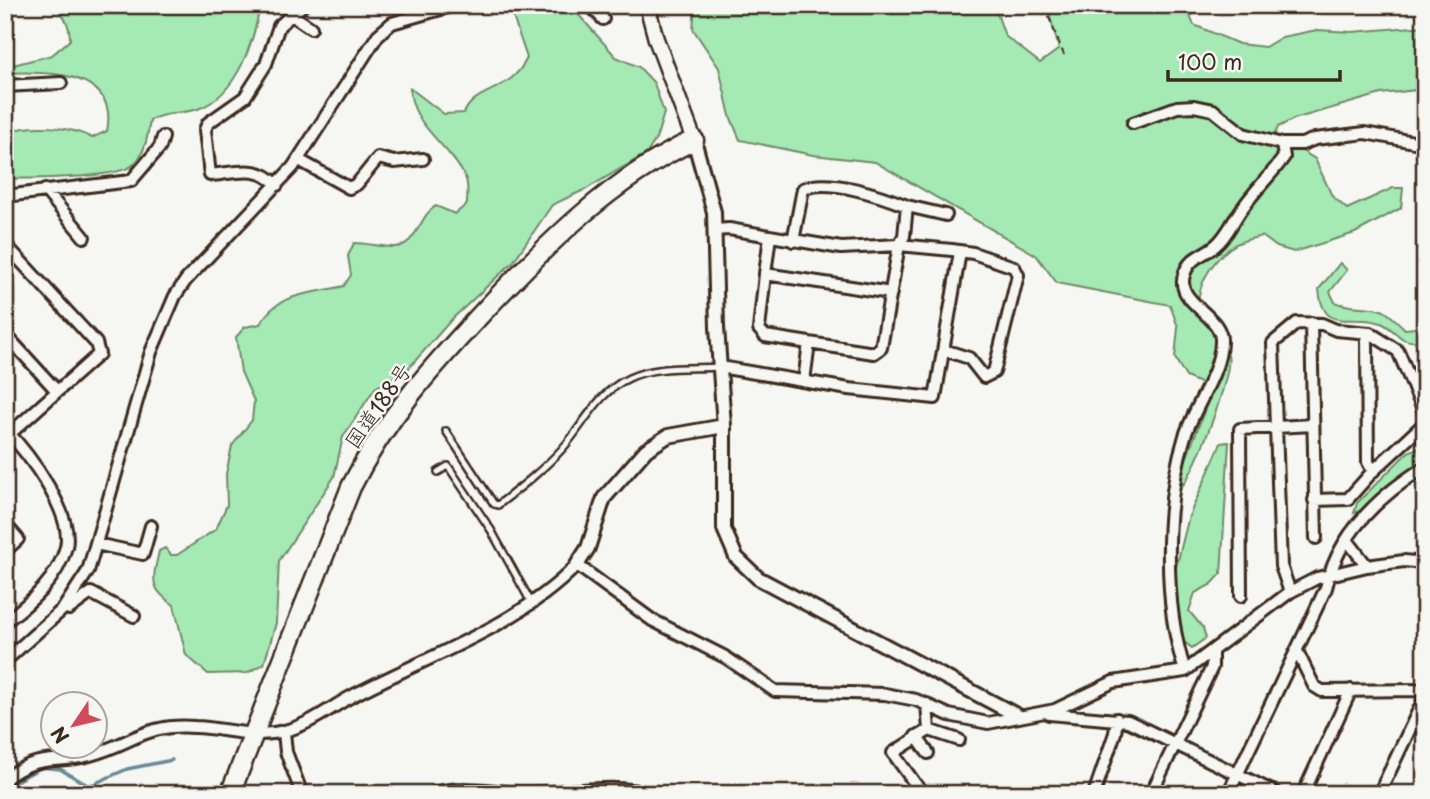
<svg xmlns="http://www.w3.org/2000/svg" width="1430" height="799" viewBox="0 0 1430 799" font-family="'Playpen Sans','Klee One',sans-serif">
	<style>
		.green { fill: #a5e9b4; stroke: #708a69; stroke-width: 2 }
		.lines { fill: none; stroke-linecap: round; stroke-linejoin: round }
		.stream { stroke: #678b96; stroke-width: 3.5 }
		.service-casing { stroke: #3b2a1e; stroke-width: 10 }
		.minor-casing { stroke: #3b2a1e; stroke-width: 16 }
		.tertiary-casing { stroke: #3b2a1e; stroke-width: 18 }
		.secondary-casing { stroke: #3b2a1e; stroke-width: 19 }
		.trunk-casing { stroke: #3b2a1e; stroke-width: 23 }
		.path { stroke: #3b2a1e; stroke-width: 2; stroke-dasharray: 7 5; stroke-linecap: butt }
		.service { stroke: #f6f6f2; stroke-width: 5 }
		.minor { stroke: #f6f6f2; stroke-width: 10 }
		.tertiary { stroke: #f6f6f2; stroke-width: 12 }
		.secondary { stroke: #f6f6f2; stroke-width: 14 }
		.trunk { stroke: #f6f6f2; stroke-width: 18 }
		.labels { text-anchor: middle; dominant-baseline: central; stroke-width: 5; stroke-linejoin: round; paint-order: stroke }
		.street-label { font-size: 21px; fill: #3b2a1e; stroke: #f6f6f2 }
	</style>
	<rect width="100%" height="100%" fill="#f6f6f2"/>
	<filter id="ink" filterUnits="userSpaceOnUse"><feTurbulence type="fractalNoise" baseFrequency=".0143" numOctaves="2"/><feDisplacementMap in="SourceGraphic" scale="14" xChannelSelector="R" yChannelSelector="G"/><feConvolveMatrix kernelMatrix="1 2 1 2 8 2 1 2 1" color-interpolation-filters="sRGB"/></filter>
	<g filter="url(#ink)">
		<!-- green -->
		<path class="green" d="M49,5H260C254,42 237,95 198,109C181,114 166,112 150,120C148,135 145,155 133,165C116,179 33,178 8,179L5,178V132C32,124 68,125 92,138L107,131C119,71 48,71 5,73V67L52,55L70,40C70,26 64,10 49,5Z
			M509,5H570L616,57L639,67L654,83L664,113L656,139L647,153L586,189L552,205L513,262L451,320L408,369L375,388L343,437L334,477L279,561L276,623L264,664L247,673L208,674L186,655L174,605C148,588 153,579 159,551L165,548L171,555H177L216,529L227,505L226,474L232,446L252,420L254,401L241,372L236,337L245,327L260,324C279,291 310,295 344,286L351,275L348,256L354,243C367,243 381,247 394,247C417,247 419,215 436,206L455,214L467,204C467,196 469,184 465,177C450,145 411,126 410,88L444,114L464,113C476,86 510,94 527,58Z
			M695,5H994L1005,36L1040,63L1059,49L1047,5H1210L1190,16L1194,25L1239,44L1265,47L1282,37L1317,30L1352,32L1425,26V89L1381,94L1294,119L1278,127L1274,136L1275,148L1302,151L1315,159L1332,196L1347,209L1393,188H1403L1401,208L1355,233L1294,252L1277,247L1262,236C1254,238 1244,240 1236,244C1214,256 1187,295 1204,320C1211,331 1225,341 1228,355C1233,373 1196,470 1183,485L1181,473L1209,398L1200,383L1186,377L1175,358L1178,327L1170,305L1057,283L1036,255L875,162L813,155L740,140L730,116L719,68L693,29Z
			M1340,263L1347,270L1330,292L1335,302C1353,310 1368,304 1384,311C1391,315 1399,323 1405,329L1425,327V343C1419,341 1408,342 1403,339C1395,334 1391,327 1381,323C1352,312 1323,336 1319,289Z
			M1229,442L1221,574L1212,584L1195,593L1189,611L1203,628L1206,638L1192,648L1184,642L1173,580L1189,516L1221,443Z
			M1425,445V460L1386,486L1362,510L1354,513L1357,503L1408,452Z"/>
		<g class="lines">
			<!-- stream -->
			<path class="stream" d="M5,787L42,767L60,769L89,786L127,769L172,760"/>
			<defs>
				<path id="service" d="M446,431L494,504L498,505C521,487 543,470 563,448C585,423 597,393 629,378C656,365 691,369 720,367
					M438,472L448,466L491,530L532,604"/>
				<path id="minor" d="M590,5L603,19
					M292,15L311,28
					M5,86L61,83
					M1133,123L1177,107L1194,106L1213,110L1243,134L1282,144H1302L1315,139L1365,133L1425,144
					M299,160L349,188L357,184L378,158L394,162L423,159
					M277,185C258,164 236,173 210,175L205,130L208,123L245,97L266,64L279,26L303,5
					M45,190L84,237
					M5,196L131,181L160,147L163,137
					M907,206L946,215
					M715,230L729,229L841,248L899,245L952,250L973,253L1014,267L1018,275L994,372L984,377L969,358L944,350
					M770,236L765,274L891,293
					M793,241L803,189C827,177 882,196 907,206L904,236L899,245L881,348L874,353L809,343
					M5,244L96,343L99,354L5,438
					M765,274L759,329L765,336L809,343L804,381
					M1311,323L1316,538
					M5,334L57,391
					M720,367L849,389L935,398L960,252
					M5,429C28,453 74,513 66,547C58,579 30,603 5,622
					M1373,471L1425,423
					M1314,500L1348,499L1373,471L1368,462L1367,340L1370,333
					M5,524L18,539L5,551
					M1348,541L1367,566
					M96,544L143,554L151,526
					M1290,592L1281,566L1273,343L1297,323L1322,324L1336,330L1370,333L1398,351L1425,414
					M1241,596L1240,429L1313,425
					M69,609L91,593L134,616
					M1297,651L1314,686L1322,691L1425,690
					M5,661L63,609L88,571L151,352L175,296L186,280L293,167L378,35L392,23L455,5
					M1185,671C1163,604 1164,503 1185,436C1195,405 1220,374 1221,342C1223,313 1172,304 1185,272C1191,256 1205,255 1216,245C1228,235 1234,218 1244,206C1256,189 1272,174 1284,157L1282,144
					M927,704L929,730
					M1049,714L1128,721L1278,794
					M284,732L286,752L302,794
					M916,736L928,753
					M5,779C40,752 54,765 90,755C132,744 145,723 195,727C226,728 253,739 284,731C310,725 331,707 354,695C430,655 517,627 577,565L652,620L725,657L775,691L885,694L916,700L949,715L988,723L1055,710L1113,682L1185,671L1290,592L1317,578L1367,566L1404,561L1425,563
					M395,794H396
					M431,794C465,783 497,794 532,793C568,793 616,783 650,794
					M942,794L925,793L916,785L893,753L929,730L959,740
					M1094,794L1115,733L1117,719
					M1151,794L1212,667V653
					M1228,794L1326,588C1338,534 1380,495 1425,467
					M1303,794L1351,690
					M1379,794L1425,697"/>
				<path id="tertiary" d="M694,140L714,212L717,327L724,426V529L736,557L758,578L1018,716
					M577,565L588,548L604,498L646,450L668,436L724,426"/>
				<path id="secondary" d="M647,5L656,39L694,140"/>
				<path id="trunk" d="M230,794L351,487C386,417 433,366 485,310C548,243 610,180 694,140"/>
			</defs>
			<!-- service casing -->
			<use href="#service" class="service-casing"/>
			<!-- minor casing -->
			<use href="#minor" class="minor-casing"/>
			<!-- tertiary casing -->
			<use href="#tertiary" class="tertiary-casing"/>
			<!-- secondary casing -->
			<use href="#secondary" class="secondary-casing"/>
			<!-- trunk casing -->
			<use href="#trunk" class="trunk-casing"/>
			<!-- path -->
			<path class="path" d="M1044,5L1064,55"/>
			<!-- service -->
			<use href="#service" class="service"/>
			<!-- minor -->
			<use href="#minor" class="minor"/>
			<!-- tertiary -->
			<use href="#tertiary" class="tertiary"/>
			<!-- secondary -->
			<use href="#secondary" class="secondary"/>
			<!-- trunk -->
			<use href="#trunk" class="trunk"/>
		</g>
	</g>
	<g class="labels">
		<!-- street labels -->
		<g class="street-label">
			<text transform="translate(377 405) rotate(-55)">国道188号</text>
		</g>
	</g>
	<!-- margin -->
	<rect width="1430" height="799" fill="none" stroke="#f6f6f2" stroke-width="28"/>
	<rect x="14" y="14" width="1402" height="771" fill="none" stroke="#3b2a1e" stroke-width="2.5" filter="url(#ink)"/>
	<!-- north arrow -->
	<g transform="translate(74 725) rotate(235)"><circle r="33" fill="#f6f6f2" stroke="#aba49d" stroke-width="2"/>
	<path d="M0-5L12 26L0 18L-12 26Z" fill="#d1495b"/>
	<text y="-10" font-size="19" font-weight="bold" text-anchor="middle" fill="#3b2a1e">N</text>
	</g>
	<!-- scale -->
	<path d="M1168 70v10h172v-10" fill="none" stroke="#3b2a1e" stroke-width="3.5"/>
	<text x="1178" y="70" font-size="21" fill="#3b2a1e" stroke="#f6f6f2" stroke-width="5" paint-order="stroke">100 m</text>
</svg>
